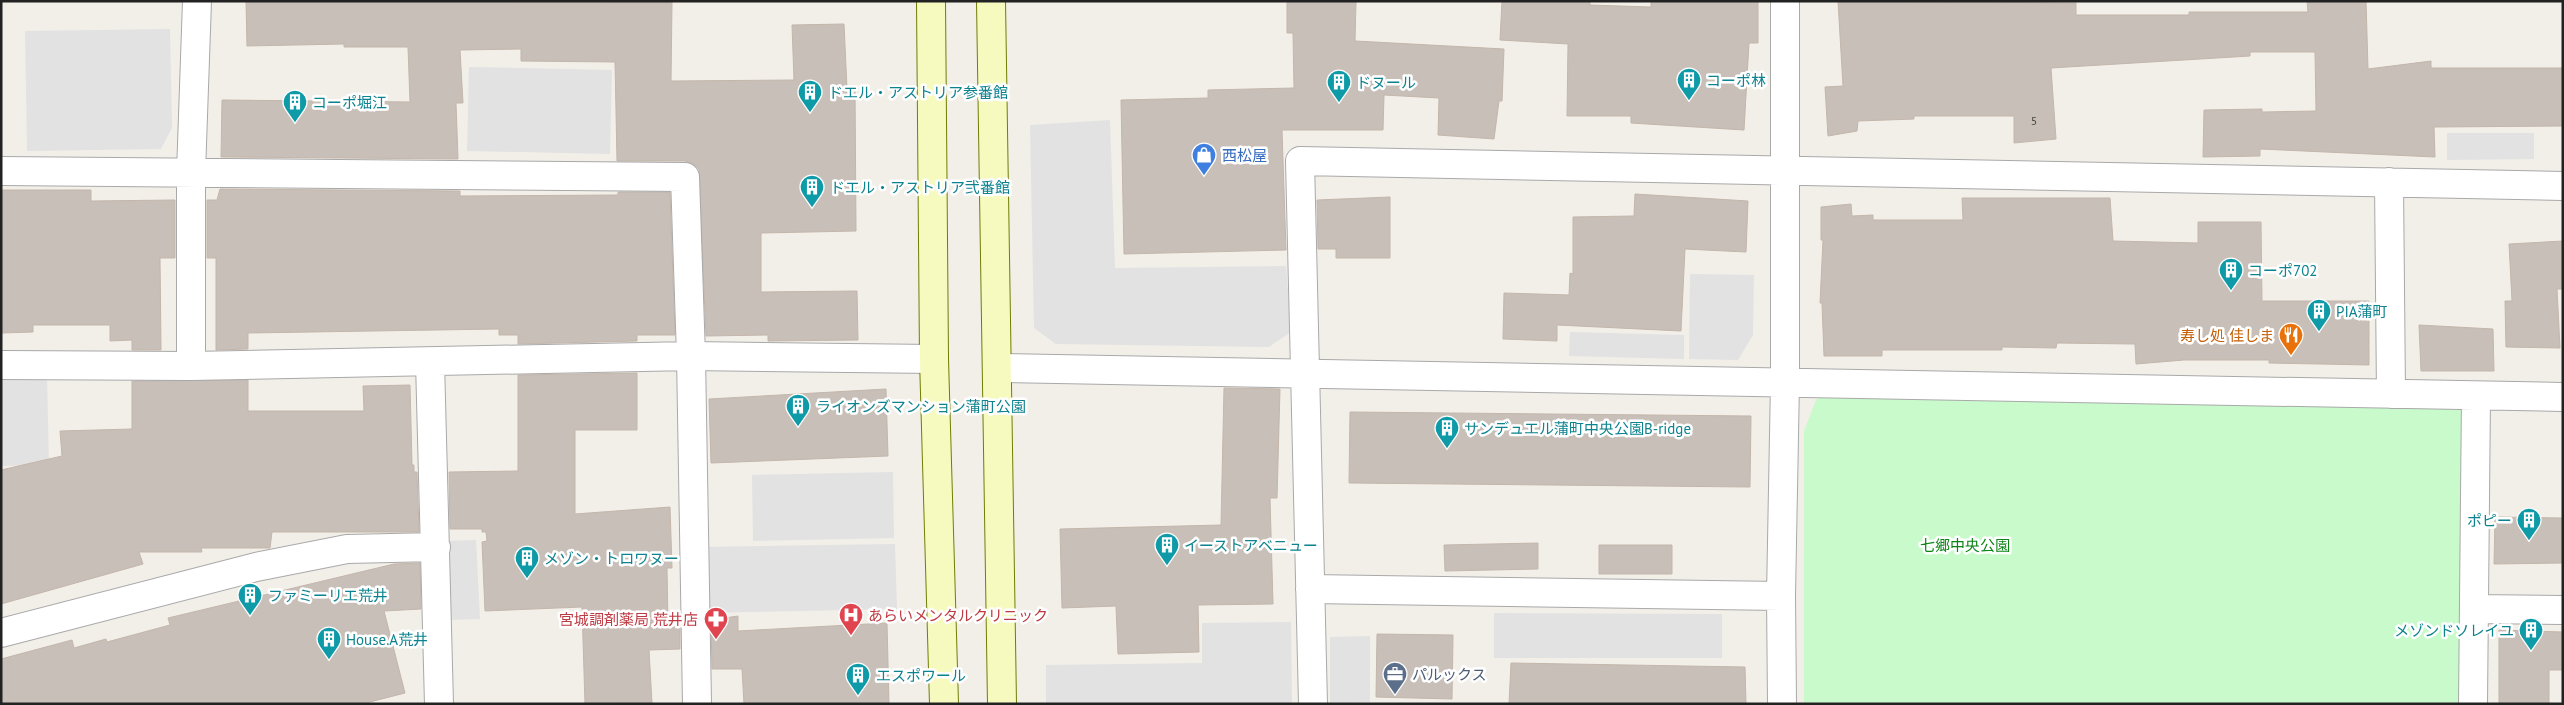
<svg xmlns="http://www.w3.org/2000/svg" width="2564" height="705" viewBox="0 0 2564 705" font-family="'PT Sans','Noto Sans JP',sans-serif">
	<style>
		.park { fill: #c8facc }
		.parking { fill: #e2e2e2 }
		.building { fill: #c7bfb8; stroke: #c4b6ab }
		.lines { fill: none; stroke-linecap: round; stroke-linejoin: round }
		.street-casing { stroke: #a9a9a9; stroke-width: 30 }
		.secondary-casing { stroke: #707d05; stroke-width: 30 }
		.street { stroke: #fff; stroke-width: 28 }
		.secondary { stroke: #f7fabf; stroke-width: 28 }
		.labels { text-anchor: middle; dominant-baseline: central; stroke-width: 5; stroke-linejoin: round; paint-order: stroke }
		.number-label { font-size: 12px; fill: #4b4948 }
		.culture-label { font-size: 15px; fill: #0d838f; stroke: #fff; text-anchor: start }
		.shop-label { font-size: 15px; fill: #366cbe; stroke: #fff; text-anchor: start }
		.food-label { font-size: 15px; fill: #c56008; stroke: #fff; text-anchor: end }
		.park-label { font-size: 15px; fill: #0c8416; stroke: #fff }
		.health-label { font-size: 15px; fill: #be3a42; stroke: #fff; text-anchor: start }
		.service-label { font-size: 15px; fill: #4e5e75; stroke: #fff; text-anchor: start }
	</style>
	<rect width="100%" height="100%" fill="#f2efe9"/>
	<!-- park -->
	<path class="park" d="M1833,384L2476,396L2467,704H1804V431L1816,400Z"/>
	<!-- parking -->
	<path class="parking" d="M170,29L172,128L161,149L27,151L25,31Z
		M469,67L612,70L610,154L467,151Z
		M1110,120L1115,268L1286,266L1291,332L1269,347L1056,344L1034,328L1030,125Z
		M2447,133H2534V159L2447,160Z
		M1690,274L1754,275L1753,335L1738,360L1689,359Z
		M1570,332L1684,335V359L1569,356Z
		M47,375L49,465L1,466V376Z
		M893,472L894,538L753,541L752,475Z
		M476,540L480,619L449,620L446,541Z
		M895,544L897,609L702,613L701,547Z
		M1494,613L1722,614V658H1494Z
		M1291,622L1292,704H1046V665L1202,663V623Z
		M1370,636V702L1330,703V637Z"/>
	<!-- building -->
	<path class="building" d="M246,1L672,2L671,81L794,80L792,25L844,24L847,89H855L856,231L761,233V292L857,291L858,340L768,341V335L706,336L699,169L693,164L685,161H617L615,62L521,61V49L460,50L463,103H456L458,159L221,157L222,100L410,102L408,47H344V44L247,46Z
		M1287,1H1356L1355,41L1504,49L1502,101H1499L1494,139L1438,135L1439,98L1384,95L1383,130H1282L1286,250L1124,254L1121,100L1208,98V90L1294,88L1293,33H1287Z
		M1502,1H1590V5L1651,7V1H1758V43H1749L1744,130L1631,123V116H1567L1568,44L1500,40Z
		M1838,1L2076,3V15H2189V12H2308L2307,1H2366L2368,69L2431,61V68H2563V126L2434,127L2435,157L2260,149V156L2203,157L2204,110L2262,109V112L2316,111L2315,52H2250V56L2051,68L2056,139L2014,143V116H1914V119L1858,121L1857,131L1828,136L1825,87L1843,86Z
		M220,189L460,191V196L618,195V192H670L675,335H637V341L518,344V335H499V329L248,333V349L216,350V258H207V200H217Z
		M1,190H91V201L175,200V258H160L161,350H132V340L110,341V325H33V332L1,333Z
		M1635,194L1748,201L1746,252L1685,249L1681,331L1557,325V341L1503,339L1504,293L1569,295L1570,273L1573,274V217L1634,216Z
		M1390,197V258H1336V249H1318L1317,200Z
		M1962,198H2110L2113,241L2198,243V222H2261L2262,301H2369V365L2269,363V360H2184L2136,364L2135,344L2057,343L2056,348L2002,347V350H1882V356H1824L1822,303H1820L1823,240H1821V207L1851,204L1852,216L1873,215V220H1963Z
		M2563,241V289H2557L2560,348L2506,347L2505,301H2512L2509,244Z
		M2419,325L2493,329L2494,371H2421Z
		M637,373V430H575V514L670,507L672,568H667L668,628L680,626V649L649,650L652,703L585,704L582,607L485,611L482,542L487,541L486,532H482V529H450L449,472L518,471V375Z
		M248,380V411H364L363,386L410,385L412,465H414V472H417L419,532H272L270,548H201L202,552H139L143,564L1,604V470L62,456L60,431L132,429V381Z
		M1224,388L1280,389L1277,498H1270L1273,604L1198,605L1199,652L1118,654L1116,606L1062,608L1060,529L1221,525Z
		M886,389L888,456L711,463L709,399Z
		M1350,412L1751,416L1750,487L1349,483Z
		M2495,517L2563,518V563L2494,564Z
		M1538,543V569L1445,571L1444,545Z
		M1599,545H1672V574H1599Z
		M420,563L421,609L384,611L405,693L362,704H1V659L72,640L74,648L106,639L107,642L170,625L168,618L394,564Z
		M738,616V631L887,623L889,704H744L742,669H712L711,620Z
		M2499,630L2563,632V670H2549V704H2499Z
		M1377,634L1453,635L1452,699L1376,697Z
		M1511,663L1745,667L1746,704H1509Z"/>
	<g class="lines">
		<defs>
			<path id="street" d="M1,171L685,177L691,356L697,704
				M2389,182L2391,394
				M430,362L439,704
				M1,365L191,366L691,356L934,359
				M191,366V173L197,1
				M999,368L2563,397
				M1310,589L1781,596
				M2474,609L2563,610
				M1,633L256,567L347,549L436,547
				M1313,704L1300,161L2563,186
				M1782,704L1781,596L1785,382V1
				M2473,704L2476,396"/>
			<path id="secondary" d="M931,1L934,359L944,704
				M991,1L1002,704"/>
		</defs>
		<!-- street casing -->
		<use href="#street" class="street-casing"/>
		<!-- secondary casing -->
		<use href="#secondary" class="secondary-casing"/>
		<!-- street -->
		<use href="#street" class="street"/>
		<!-- secondary -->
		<use href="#secondary" class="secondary"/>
	</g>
	<!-- icons -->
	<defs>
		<symbol id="building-pin" viewBox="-11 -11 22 30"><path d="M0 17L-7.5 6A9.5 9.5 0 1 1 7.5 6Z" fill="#0f9aa8" stroke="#fff"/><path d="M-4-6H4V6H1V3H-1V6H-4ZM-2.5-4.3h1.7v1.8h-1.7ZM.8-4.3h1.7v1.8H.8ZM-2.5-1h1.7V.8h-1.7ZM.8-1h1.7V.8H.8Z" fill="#fff"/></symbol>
		<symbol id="shop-pin" viewBox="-11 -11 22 30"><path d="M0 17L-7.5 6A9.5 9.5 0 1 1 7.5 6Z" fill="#3f7fe0" stroke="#fff"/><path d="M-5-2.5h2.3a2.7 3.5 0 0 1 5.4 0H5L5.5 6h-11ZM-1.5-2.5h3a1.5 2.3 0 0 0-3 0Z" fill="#fff"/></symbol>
		<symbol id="restaurant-pin" viewBox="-11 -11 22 30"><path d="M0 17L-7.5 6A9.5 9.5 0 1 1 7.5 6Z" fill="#e8710a" stroke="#fff"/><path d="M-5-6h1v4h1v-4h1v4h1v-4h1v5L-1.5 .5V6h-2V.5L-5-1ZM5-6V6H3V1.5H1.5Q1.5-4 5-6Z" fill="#fff"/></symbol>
		<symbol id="hospital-pin" viewBox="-11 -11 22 30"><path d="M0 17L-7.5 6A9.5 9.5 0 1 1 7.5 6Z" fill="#e0444e" stroke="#fff"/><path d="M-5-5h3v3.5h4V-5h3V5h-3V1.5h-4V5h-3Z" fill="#fff"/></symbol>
		<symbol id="pharmacy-pin" viewBox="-11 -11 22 30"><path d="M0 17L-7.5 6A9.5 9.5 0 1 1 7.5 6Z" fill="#e0444e" stroke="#fff"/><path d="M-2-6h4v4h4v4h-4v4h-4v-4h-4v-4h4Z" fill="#fff"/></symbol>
		<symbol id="office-pin" viewBox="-11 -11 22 30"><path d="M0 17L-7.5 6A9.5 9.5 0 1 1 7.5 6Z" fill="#5c6f8a" stroke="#fff"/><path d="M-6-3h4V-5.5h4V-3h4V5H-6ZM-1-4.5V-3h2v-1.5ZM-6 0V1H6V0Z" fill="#fff"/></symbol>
	</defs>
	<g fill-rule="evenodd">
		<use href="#building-pin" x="1675" y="66" width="28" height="38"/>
		<use href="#building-pin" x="1325" y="68" width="28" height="38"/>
		<use href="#building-pin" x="796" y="78" width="28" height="38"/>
		<use href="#building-pin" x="281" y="88" width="28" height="38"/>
		<use href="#shop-pin" x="1190" y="141" width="28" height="38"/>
		<use href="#building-pin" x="798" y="173" width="28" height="38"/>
		<use href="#building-pin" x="2217" y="256" width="28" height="38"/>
		<use href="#building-pin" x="2305" y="297" width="28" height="38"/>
		<use href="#restaurant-pin" x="2277" y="321" width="28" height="38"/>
		<use href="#building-pin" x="784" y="392" width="28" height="38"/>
		<use href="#building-pin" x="1433" y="414" width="28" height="38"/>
		<use href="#building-pin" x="2515" y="506" width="28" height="38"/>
		<use href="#building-pin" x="1153" y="531" width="28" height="38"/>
		<use href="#building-pin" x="513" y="544" width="28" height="38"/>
		<use href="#building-pin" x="236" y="581" width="28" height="38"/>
		<use href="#hospital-pin" x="837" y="601" width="28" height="38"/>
		<use href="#pharmacy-pin" x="702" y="605" width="28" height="38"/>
		<use href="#building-pin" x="2517" y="616" width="28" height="38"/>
		<use href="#building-pin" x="315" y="625" width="28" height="38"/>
		<use href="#office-pin" x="1381" y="660" width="28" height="38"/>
		<use href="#building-pin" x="844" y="661" width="28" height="38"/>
	</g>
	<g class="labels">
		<!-- number labels -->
		<g class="number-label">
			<text x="2034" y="120">5</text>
		</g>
		<!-- culture labels -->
		<g class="culture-label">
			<text x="1706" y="80">コーポ林</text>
			<text x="1356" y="82">ドヌール</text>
			<text x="828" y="92">ドエル・アストリア参番館</text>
			<text x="312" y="102">コーポ堀江</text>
			<text x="830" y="187">ドエル・アストリア弐番館</text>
			<text x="2248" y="270">コーポ702</text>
			<text x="2336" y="311">PIA蒲町</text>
			<text x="816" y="406">ライオンズマンション蒲町公園</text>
			<text x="1464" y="428">サンデュエル蒲町中央公園B-ridge</text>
			<text x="2512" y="520" text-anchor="end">ポピー</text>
			<text x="1184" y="545">イーストアベニュー</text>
			<text x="544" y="558">メゾン・トロワヌー</text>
			<text x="268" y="595">ファミーリエ荒井</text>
			<text x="2514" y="630" text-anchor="end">メゾンドソレイユ</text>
			<text x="346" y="639">House.A荒井</text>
			<text x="876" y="675">エスポワール</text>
		</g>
		<!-- shop labels -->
		<g class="shop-label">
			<text x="1222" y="155">西松屋</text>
		</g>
		<!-- food labels -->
		<g class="food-label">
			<text x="2274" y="335">寿し処 佳しま</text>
		</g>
		<!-- park labels -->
		<g class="park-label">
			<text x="1965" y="545">七郷中央公園</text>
		</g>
		<!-- health labels -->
		<g class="health-label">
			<text x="868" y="615">あらいメンタルクリニック</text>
			<text x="698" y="619" text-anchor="end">宮城調剤薬局 荒井店</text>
		</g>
		<!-- service labels -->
		<g class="service-label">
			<text x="1412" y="674">パルックス</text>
		</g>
	</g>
	<!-- border -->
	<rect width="2564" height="705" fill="none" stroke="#222222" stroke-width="5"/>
</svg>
